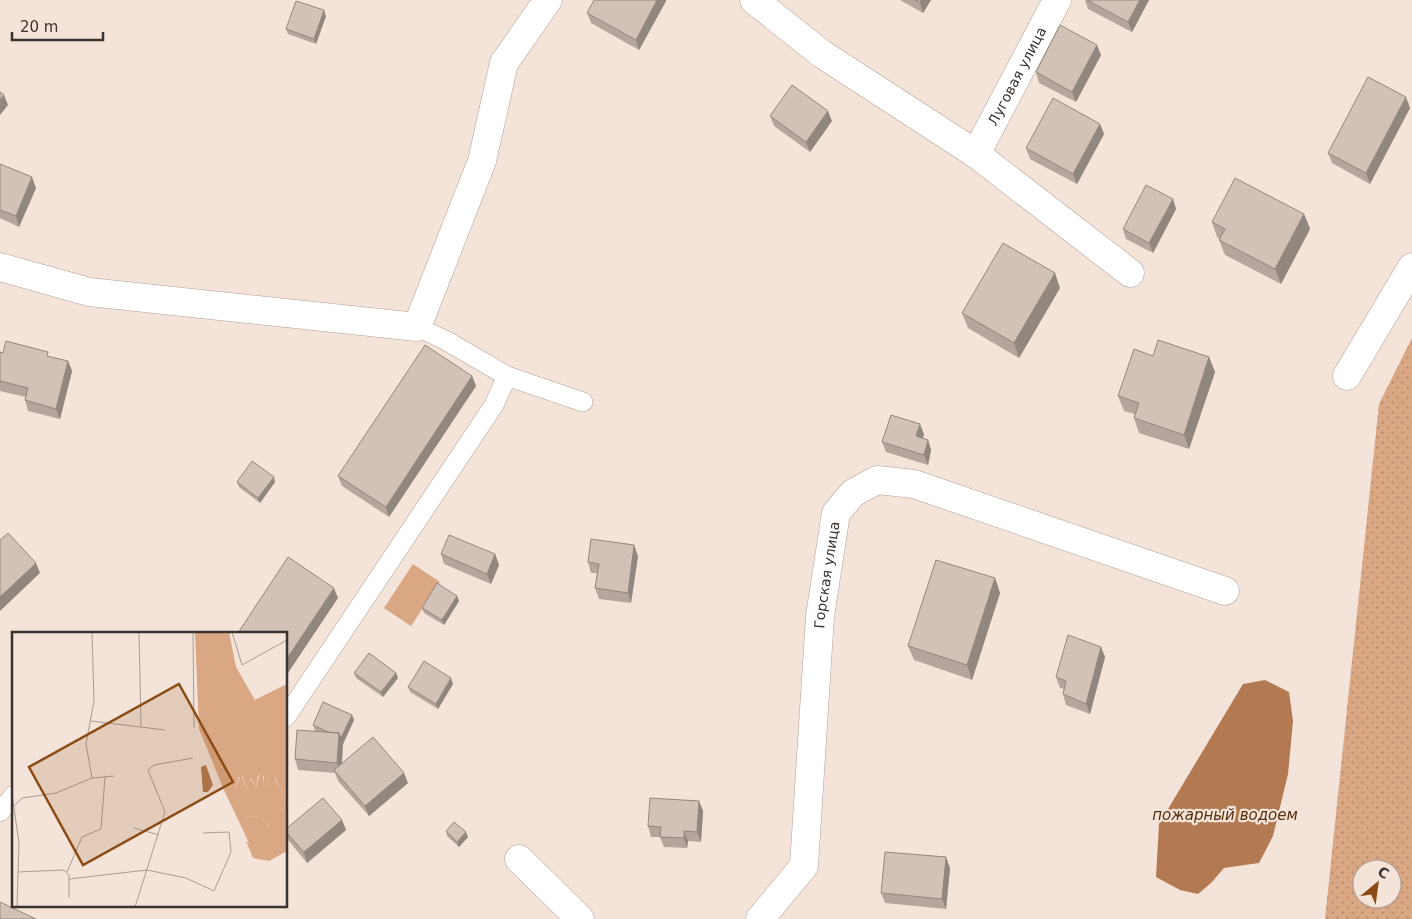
<svg xmlns="http://www.w3.org/2000/svg" width="1412" height="919" viewBox="0 0 1412 919" font-family="'DejaVu Sans',sans-serif">
	<style>
		.grass { fill: url(#grass-dots); fill-rule: evenodd }
		.park { fill: #daa784 }
		.water { fill: #b37a51 }
		.lines { fill: none; stroke-linecap: round; stroke-linejoin: round }
		.lane-casing { stroke: #b0a096; stroke-width: 20 }
		.street-casing { stroke: #b0a096; stroke-width: 29 }
		.lane { stroke: #fff; stroke-width: 19 }
		.street { stroke: #fff; stroke-width: 28 }
		.wall { fill: #b4a69d }
		.shaded-wall { fill: #92877f }
		.building { fill: #d1c1b6; stroke: #92877f }
		.labels { text-anchor: middle; dominant-baseline: central; stroke-width: 4.5; stroke-linejoin: round; paint-order: stroke }
		.street-label { font-size: 14px; fill: #3a332f; stroke: #f4e3d8 }
		.water-label { font-size: 15px; font-style: italic; fill: #562f0f; stroke: #f4e3d8 }
		.inset-road { fill: none; stroke: #aa9d94; stroke-width: 1 }
		.view { fill: #8b4b14; fill-opacity: 0.15; stroke: #8b4b14; stroke-width: 2.5 }
		.inset-edge { fill: none; stroke: #3a332f; stroke-width: 2.5 }
	</style>
	<defs>
		<pattern id="grass-dots" width="8" height="8" patternUnits="userSpaceOnUse" patternTransform="scale(1.25)"><rect width="8" height="8" fill="#daa784"/><path d="M2 2h.1M6 6h.1" fill="none" stroke="#b2896c" stroke-width="1.8" stroke-linecap="round"/></pattern>
	</defs>
	<rect width="100%" height="100%" fill="#f4e3d8"/>
	<!-- grass -->
	<path class="grass" d="M1412,338V919H1325L1379,404ZM1362,869H1392V899H1362Z"/>
	<!-- park -->
	<path class="park" d="M413,564L440,582L411,626L384,608Z"/>
	<!-- water -->
	<path class="water" d="M1265,680L1289,692L1293,721L1288,774L1273,836L1259,863L1224,868L1211,883L1198,894L1180,890L1156,877L1159,824L1243,684Z"/>
	<g class="lines">
		<defs>
			<path id="lane" d="M417,327L445,340L507,376L583,402
				M286,717L494,405L507,376
				M0,812L14,795"/>
			<g id="street">
				<path d="M754,0L822,54L976,154L1130,273"/>
				<path id="s1" d="M976,154L1057,0"/>
				<path d="M0,267L89,292L417,327L482,161L504,63L548,0"/>
				<path d="M1347,376L1412,267"/>
				<path d="M519,859L580,919"/>
				<path id="s2" d="M760,919L804,866L820,616L836,513L853,493L877,480L914,484L1225,591"/>
			</g>
		</defs>
		<!-- lane casing -->
		<use href="#lane" class="lane-casing"/>
		<!-- street casing -->
		<use href="#street" class="street-casing"/>
		<!-- lane -->
		<use href="#lane" class="lane"/>
		<!-- street -->
		<use href="#street" class="street"/>
	</g>
	<!-- wall -->
	<path class="wall" d="M900,0H931L923,13Z
		M1085,0H1149L1132,32L1088,9Z
		M666,1L639,50L591,23L587,13Z
		M326,16L316,44L288,34L286,29Z
		M1101,55L1076,102L1039,83L1036,72Z
		M1410,108L1370,184L1332,163L1328,153Z
		M770,116L832,121L810,152L774,126Z
		M1100,124L1104,134L1077,184L1030,159L1026,148Z
		M0,164L36,188L19,227L0,218Z
		M1173,199L1176,209L1153,253L1126,239L1123,229Z
		M1304,214L1310,229L1281,284L1225,255L1219,240L1220,239L1217,237L1212,222Z
		M1060,288L1019,358L968,328L962,313Z
		M0,352L50,357L68,361L72,371L60,419L28,411L25,400L26,397L0,391Z
		M1209,357L1215,372L1189,449L1139,433L1134,418L1135,414L1124,411L1118,396Z
		M472,376L476,386L389,517L342,486L338,476Z
		M924,434L923,438L928,440L931,450L928,465L886,452L882,442Z
		M237,482H275L260,503L239,487Z
		M441,554H495L499,565L491,584L444,564Z
		M638,556L631,603L599,599L595,588L597,573H591L588,562Z
		M995,578L1000,593L972,680L914,660L908,646Z
		M457,596L459,601L444,625L424,613L422,608Z
		M1101,647L1105,657L1090,714L1066,705L1063,694L1064,689L1060,688L1056,677Z
		M354,673H396L398,678L383,697L356,678Z
		M453,684L438,709L410,692L408,687Z
		M352,715L354,720L343,744L342,764L408,783L369,816L338,781L335,773L298,770L295,759L316,732L315,731L313,725Z
		M699,801L703,811L701,842L688,841L687,848L664,847L660,837H651L648,826Z
		M342,820L346,830L307,863L289,841L286,834V829Z
		M446,831L468,837L459,847L447,836Z
		M950,868L946,909L885,903L881,893Z"/>
	<!-- shaded-wall -->
	<path class="shaded-wall" d="M657,0H666V1L639,50L636,40Z
		M921,0H931L923,13L920,3Z
		M1140,0H1149L1132,32L1128,22Z
		M324,10L326,16L316,44L314,39Z
		M1097,45L1101,55L1076,102L1072,92Z
		M4,95L8,105L0,115V100Z
		M1406,97L1410,108L1370,184L1366,173Z
		M828,111L832,121L810,152L806,142Z
		M1100,124L1104,134L1077,184L1073,174Z
		M32,177L36,188L19,227L16,216Z
		M1173,199L1176,209L1153,253L1149,243Z
		M1304,214L1310,229L1281,284L1275,269Z
		M1055,273L1060,288L1019,358L1014,343Z
		M1209,357L1215,372L1189,449L1184,435Z
		M68,361L72,371L60,419L56,409Z
		M472,376L476,386L389,517L386,507Z
		M920,424L924,434L920,446L916,436Z
		M928,440L931,450L928,465L924,455Z
		M274,477L275,482L260,503L258,498Z
		M634,545L638,556L631,603L628,593Z
		M495,554L499,565L491,584L487,574Z
		M36,563L40,573L0,611V597Z
		M995,578L1000,593L972,680L967,665Z
		M334,588L338,598L286,676V660Z
		M457,596L459,601L444,625L442,620Z
		M1101,647L1105,657L1090,714L1086,704Z
		M396,673L398,678L383,697L381,692Z
		M451,678L453,684L438,709L436,704Z
		M352,715L354,720L343,744L341,773L337,763L339,733Z
		M404,773L408,783L369,816L365,806Z
		M699,801L703,811L701,842L697,832Z
		M342,820L346,830L307,863L304,852Z
		M684,831L688,841L687,848L684,838Z
		M466,832L468,837L459,847L457,842Z
		M946,857L950,868L946,909L942,899Z"/>
	<!-- building -->
	<path class="building" d="M594,0H657L636,40L587,13Z
		M915,0H921L920,3Z
		M1087,0H1140L1128,22Z
		M296,1L324,10L314,39L286,29Z
		M1060,25L1097,45L1072,92L1036,72Z
		M1368,77L1406,97L1366,173L1328,153Z
		M792,85L828,111L806,142L770,116Z
		M0,92L4,95L0,100Z
		M1053,98L1100,124L1073,174L1026,148Z
		M0,164L32,177L16,216L0,210Z
		M1235,178L1304,214L1275,269L1219,240L1225,229L1212,222Z
		M1146,185L1173,199L1149,243L1123,229Z
		M1003,243L1055,273L1014,343L962,313Z
		M1158,340L1209,357L1184,435L1134,418L1139,403L1118,396L1134,349L1153,356Z
		M6,341L48,352L47,356L68,361L56,409L25,400L28,388L0,381V352L3,353Z
		M425,345L472,376L386,507L338,476Z
		M891,415L920,424L916,436L928,440L924,455L882,442Z
		M252,461L274,477L258,498L237,482Z
		M8,533L36,563L0,597V540Z
		M449,535L495,554L487,574L441,554Z
		M591,539L634,545L628,593L595,588L599,564L588,562Z
		M288,557L334,588L286,660V633H238Z
		M936,560L995,578L967,665L908,646Z
		M437,583L457,596L442,620L422,608Z
		M1068,635L1101,647L1086,704L1063,694L1066,681L1056,677Z
		M369,653L396,673L381,692L354,673Z
		M424,661L451,678L436,704L408,687Z
		M323,702L352,715L341,738L339,733L328,732L313,725Z
		M297,730L339,733L337,763L295,759Z
		M373,737L404,773L365,806L334,770Z
		M323,798L342,820L304,852L286,832V829Z
		M650,798L699,801L697,832L684,831V838L660,837L661,827L648,826Z
		M454,822L466,832L457,842L446,831Z
		M885,852L946,857L942,899L881,893Z
		M0,902L36,919H0Z"/>
	<g class="labels">
		<!-- street labels -->
		<g class="street-label">
			<text stroke="none"><textPath href="#s1" startOffset="88">Луговая улица</textPath></text>
			<text stroke="none"><textPath href="#s2" startOffset="361">Горская улица</textPath></text>
		</g>
		<!-- water labels -->
		<g class="water-label">
			<text x="1225" y="815">пожарный водоем</text>
		</g>
	</g>
	<!-- overview -->
	<g transform="translate(12 632)">
		<rect width="275" height="275" fill="#f4e3d8"/>
		<path d="M183,0H217L224,35L243,68L275,52V158L267,156L264,146L259,143L255,156L251,151L252,144L246,143L244,156L238,145L234,157L231,145H227L223,158H212L187,97ZM271,164L275,173V219L257,229L241,226L234,209L237,211L238,191L232,184L249,185L257,194L271,178L265,174L264,167Z" fill="#daa784"/>
		<path d="M248,140L251,141V151L255,156L259,143H262L267,156L275,158V173L271,164L265,167L273,184L257,194L249,185L232,184L245,199V205L237,211L212,158L217,155L223,158L229,142L234,157L237,145L244,156Z" fill="#daa784"/>
		<path d="M194,133L201,153L196,160H191L189,135Z" fill="#b37a51"/>
		<path class="inset-road" d="M127,0L129,94M181,0L182,96M220,0L230,33L275,8M79,89L153,98M80,146L74,112L82,69L80,0M0,162L7,211L5,275M2,174L10,166L44,161L80,146L102,144M122,196L147,203M6,240L52,238L57,243V266M55,240L70,205L89,197L93,145M57,247L135,238L174,246L202,259L219,220L217,200L191,201M123,275L153,180L136,138L142,133L181,126"/>
		<path class="view" d="M167,52L221,150L71,233L17,135Z"/>
		<rect width="275" height="275" class="inset-edge"/>
	</g>
	<!-- north arrow -->
	<g transform="translate(1377 884) rotate(29)"><circle r="24" fill="#f4e3d8" stroke="#aa9d94"/>
	<path d="M0-4L9 19L0 12L-9 19Z" fill="#8b4b14"/>
	<text y="-8" font-size="14" font-weight="bold" text-anchor="middle" fill="#3a332f">С</text>
	</g>
	<!-- scale -->
	<path d="M12 32v8h91v-8" fill="none" stroke="#3a332f" stroke-width="2.5"/>
	<text x="20" y="32" font-size="15" fill="#3a332f" stroke="#f4e3d8" stroke-width="4" paint-order="stroke">20 m</text>
</svg>
